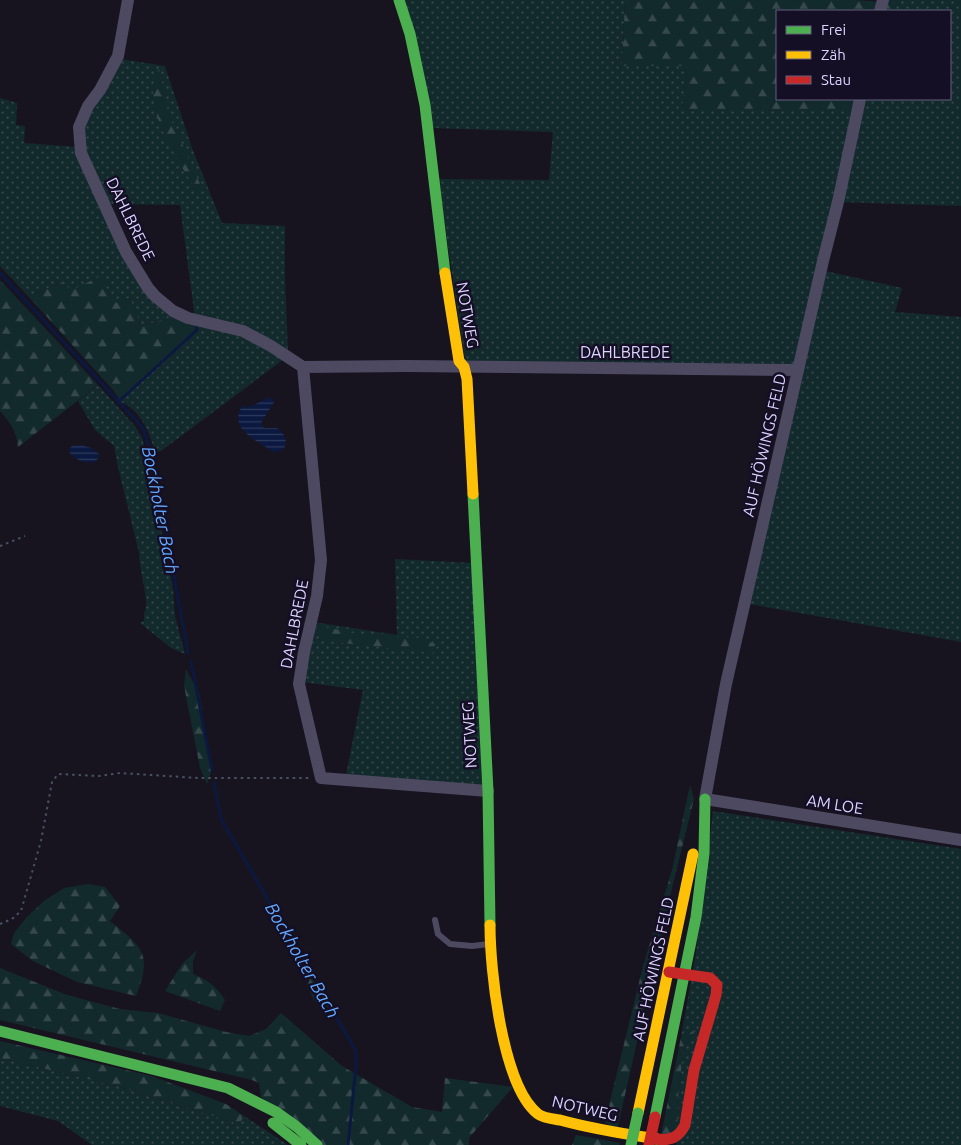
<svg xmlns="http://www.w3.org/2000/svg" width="961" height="1145" viewBox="0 0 961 1145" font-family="Ubuntu,sans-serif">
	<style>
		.grass { fill: url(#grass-dots) }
		.forest { fill: url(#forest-firs) }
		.water { fill: url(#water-rules) }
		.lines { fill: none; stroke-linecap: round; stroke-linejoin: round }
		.stream { stroke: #0b1940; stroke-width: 3 }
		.path { stroke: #475261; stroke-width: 2; stroke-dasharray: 2.5 4; stroke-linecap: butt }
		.lane { stroke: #4d4961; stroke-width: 6 }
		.street { stroke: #4d4961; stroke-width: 12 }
		.fast { stroke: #4caf50; stroke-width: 11 }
		.slow { stroke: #ffc107; stroke-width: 11 }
		.jam { stroke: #c62828; stroke-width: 11 }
		.fast-bridge { stroke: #4caf50; stroke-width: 11 }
		.jam-bridge { stroke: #c62828; stroke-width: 11 }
		.labels { text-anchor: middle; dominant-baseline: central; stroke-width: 5; stroke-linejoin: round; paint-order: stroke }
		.street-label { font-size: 16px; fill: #dcd4ff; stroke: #150f25 }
		.water-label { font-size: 18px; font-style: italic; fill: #62a8fe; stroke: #150f25 }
	</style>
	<defs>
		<pattern id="grass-dots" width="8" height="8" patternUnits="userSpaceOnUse" patternTransform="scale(1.25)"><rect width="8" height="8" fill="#132a2d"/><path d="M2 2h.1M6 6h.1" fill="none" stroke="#35484c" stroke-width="1.8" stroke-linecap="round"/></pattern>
		<pattern id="forest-firs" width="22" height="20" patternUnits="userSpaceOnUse" patternTransform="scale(1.25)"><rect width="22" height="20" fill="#132a2d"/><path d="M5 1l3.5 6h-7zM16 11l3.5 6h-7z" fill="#35484c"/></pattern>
		<pattern id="water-rules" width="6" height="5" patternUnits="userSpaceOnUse" patternTransform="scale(1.25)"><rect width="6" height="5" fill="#0b1940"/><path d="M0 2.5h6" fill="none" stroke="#2e3a5d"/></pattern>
	</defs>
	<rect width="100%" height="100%" fill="#171420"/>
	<!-- grass -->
	<path class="grass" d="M402,0H625L622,65L687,66L682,108L861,99H950V11H880L883,0H961V206L838,202L821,270L902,288L895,312L961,317V642L744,603L798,370L466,366L438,179L549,180L553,132L431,128Z
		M120,59L165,66L192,148L222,223L285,226V279L288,353L195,318L180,205L107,204L85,159L83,126Z
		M0,98L17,103L16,125L25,126L24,143L77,147L99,203L173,317L141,326L130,298L114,304L70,291L64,282L28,296L0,266Z
		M195,323L250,339L284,359L161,451L155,453C151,435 140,408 120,402L197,330L198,326Z
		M98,385L135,426L142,438L148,461L173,589L175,616L185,654L171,648L140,623L144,621C143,613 147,608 146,601C145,584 139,569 139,552L118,467L114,446L95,430L78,401Z
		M395,559L473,563L482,785L346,775L363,690L302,682L314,622L397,635Z
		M713,811L961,849V1145H676L678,1096L684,1046L695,1031L681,1037L696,952Z
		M0,1058L117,1086L239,1124L244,1116L288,1145H92L58,1121L0,1106Z"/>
	<!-- forest -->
	<path class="forest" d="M625,0H855L882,2L881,0H894L892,11H777V99H860L858,110L682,109L687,66H622Z
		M159,69L171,119L200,184L202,198C185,173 151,121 153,90C153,82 156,76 159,69Z
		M101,276L114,303L130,298L141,326L173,317L195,323L196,329L119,401L118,397L114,391L28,296L64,282L70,291Z
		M0,280L98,385L18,447C17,432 10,422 0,411Z
		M315,625L363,635L419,638L435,644L433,653L325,641Z
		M186,670L199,692L211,772L207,784L200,768L184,686Z
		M690,785L694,799L671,892L617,1130L605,1122L643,966L672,870Z
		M88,884L105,887L120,906L110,921C142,947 153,953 136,996L77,982L33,961L11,944L14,933L27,917L44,901L64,888Z
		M197,950L193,961V974C208,980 216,986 225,1000L220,1011L165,991L182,964Z
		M0,968L67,995L120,1009L158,1013L226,1032L249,1036L266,1029L281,1013L342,1066L412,1107L442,1112L445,1078L513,1087L469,1138V1145H322L261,1097L259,1083L252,1080L0,1020Z
		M310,979L322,983L331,1019L314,1000L307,986Z
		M696,1030L684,1046L678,1096L677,1141L659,1145L681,1037Z
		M0,1041L152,1076L226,1104L244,1116L239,1124L117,1086L0,1058Z
		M576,1135L620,1143L619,1145H572Z"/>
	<!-- water -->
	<path class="water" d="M267,398L273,399L274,402L261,423L264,428H277C289,436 290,452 273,452C257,440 228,430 242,406L250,407Z
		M81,445L91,448L99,454V457L95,462C85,464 76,460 69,452V449L72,446Z"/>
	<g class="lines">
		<!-- stream -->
		<path class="stream" d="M0,273L143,428L153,460L188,653
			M118,402L197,330V326
			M191,661L212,770
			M214,783L221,819L356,1051V1066L348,1145"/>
		<!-- path -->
		<path class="path" d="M0,546L25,536
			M0,924L12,919L21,911L41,841L52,782L58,774L99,776L120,773L198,778H310"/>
		<!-- lane -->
		<path class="lane" d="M435,920L438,934L450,944L472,946L489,944"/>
		<!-- street -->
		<path class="street" d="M128,0L118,56L100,90L88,106L79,127L81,153L126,252L148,288L155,296L173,311L188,318L243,331L271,346L303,367
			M880,11L883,0
			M860,99L838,202L823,261L726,684L705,799L961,840
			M488,791L321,778L299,684L304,652L317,596L321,560L303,367L406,366L798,370"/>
		<!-- fast -->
		<path class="fast" d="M399,0L410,34L425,105L445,273
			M473,494L488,791L490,925
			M0,1031L228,1088L276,1112L297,1127L317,1145
			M655,1117L696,917L704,853L705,799
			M273,1123L301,1145"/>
		<!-- slow -->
		<path class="slow" d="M445,273L459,361L464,367L467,379L473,494
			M490,925C490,969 502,1086 538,1114C543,1118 553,1119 560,1120C592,1129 625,1134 657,1139
			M638,1113L693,854"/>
		<!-- jam -->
		<path class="jam" d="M657,1139C671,1141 679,1137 685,1125L694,1070L716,995L717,985L710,978L669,972"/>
		<!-- fast-bridge -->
		<path class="fast-bridge" d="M631,1145L638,1113"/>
		<!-- jam-bridge -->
		<path class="jam-bridge" d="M649,1145L655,1117"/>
	</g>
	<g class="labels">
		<!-- street labels -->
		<g class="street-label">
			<text transform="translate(131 219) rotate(64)">DAHLBREDE</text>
			<text transform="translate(468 315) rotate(80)">NOTWEG</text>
			<text x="625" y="352">DAHLBREDE</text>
			<text transform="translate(764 445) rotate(-77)">AUF HÖWINGS FELD</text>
			<text transform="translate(294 624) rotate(-79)">DAHLBREDE</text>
			<text transform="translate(469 735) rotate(-93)">NOTWEG</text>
			<text transform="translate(835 804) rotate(9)">AM LOE</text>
			<text transform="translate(653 969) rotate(-78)">AUF HÖWINGS FELD</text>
			<text transform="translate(585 1108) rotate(13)">NOTWEG</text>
		</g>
		<!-- water labels -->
		<g class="water-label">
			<text transform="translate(161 510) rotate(79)">Bockholter Bach</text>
			<text transform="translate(303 960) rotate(60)">Bockholter Bach</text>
		</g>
	</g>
	<!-- legend -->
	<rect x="776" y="10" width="175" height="90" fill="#150f25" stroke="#655e7c"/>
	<rect x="786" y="26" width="25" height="8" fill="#4caf50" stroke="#655e7c"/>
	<text x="821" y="35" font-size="15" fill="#dcd4ff">Frei</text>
	<rect x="786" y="51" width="25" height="8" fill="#ffc107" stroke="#655e7c"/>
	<text x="821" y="60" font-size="15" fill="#dcd4ff">Zäh</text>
	<rect x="786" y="76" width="25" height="8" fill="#c62828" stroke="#655e7c"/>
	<text x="821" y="85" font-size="15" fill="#dcd4ff">Stau</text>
</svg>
